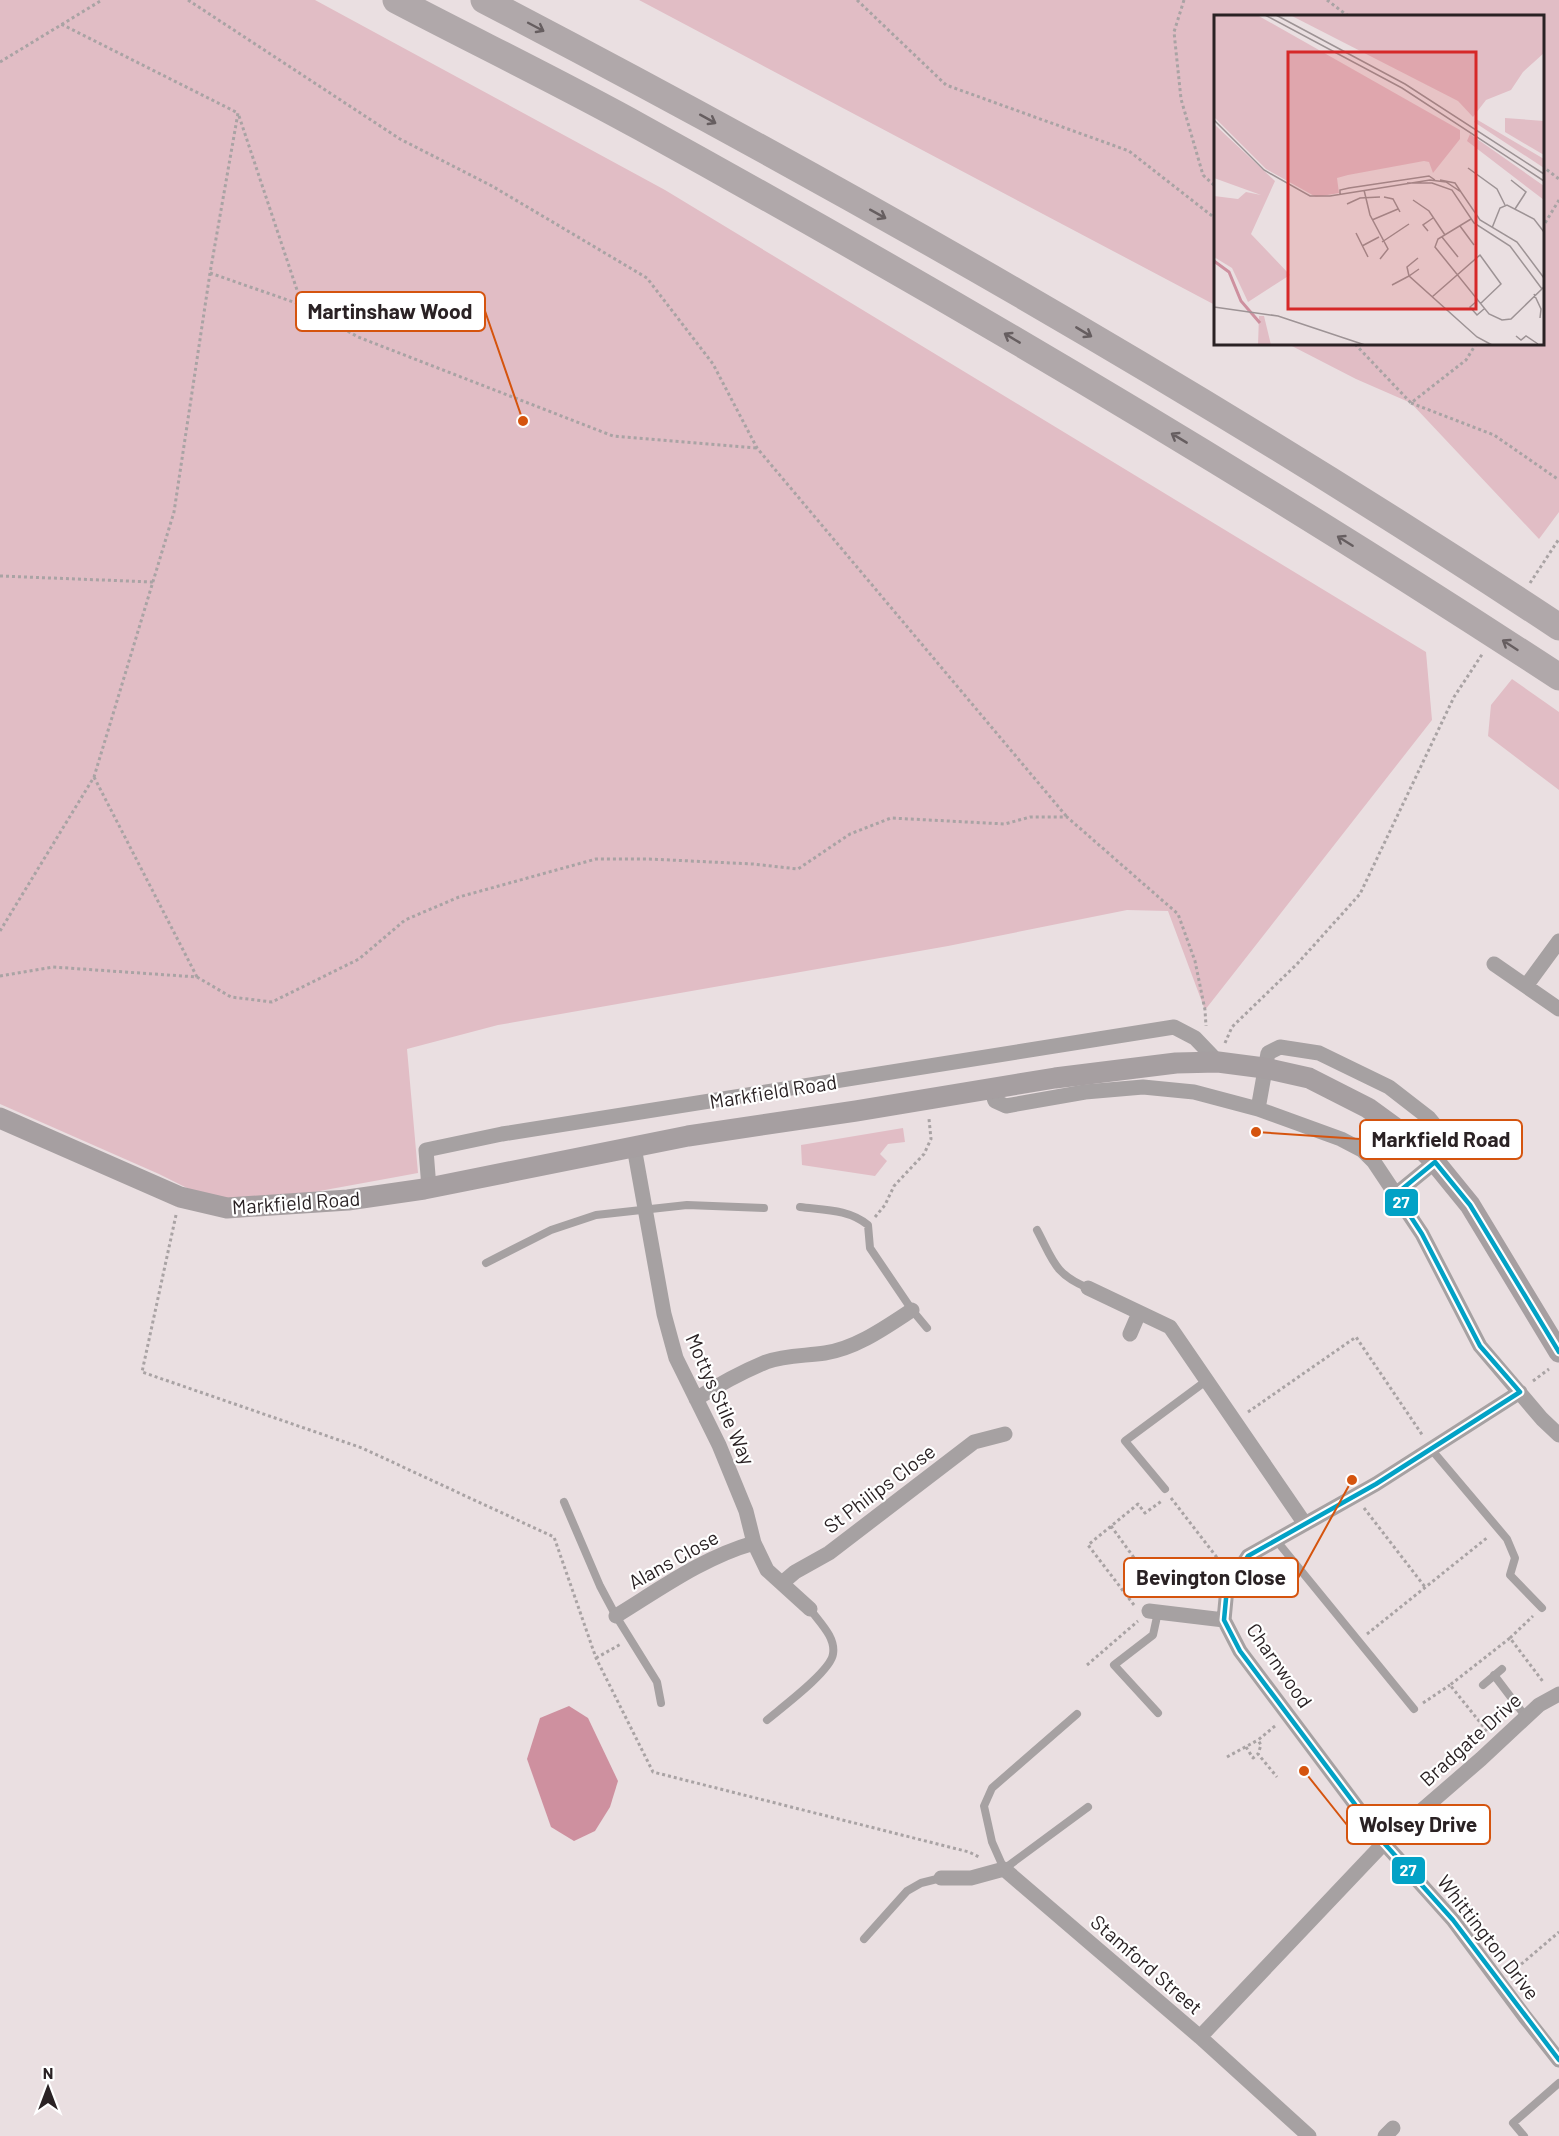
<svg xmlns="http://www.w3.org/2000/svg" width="1559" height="2136" viewBox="0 0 1559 2136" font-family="Barlow,sans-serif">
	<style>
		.green { fill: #e1bdc5 }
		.water { fill: #ce909f }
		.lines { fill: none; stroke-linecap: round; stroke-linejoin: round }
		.path { stroke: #a9a3a4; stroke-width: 3; stroke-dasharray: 3 3; stroke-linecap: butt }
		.lane { stroke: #a6a1a2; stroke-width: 8 }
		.street { stroke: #a6a1a2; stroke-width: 15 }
		.secondary { stroke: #a69fa1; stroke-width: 21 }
		.highway { stroke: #b0a8aa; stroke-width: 27 }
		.bus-1-casing { stroke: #fff; stroke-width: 9 }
		.bus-1 { stroke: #02a2c6; stroke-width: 4.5 }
		.oneway { stroke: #665e60 }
		.labels { text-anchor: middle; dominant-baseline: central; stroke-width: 4.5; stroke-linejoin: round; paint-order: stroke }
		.street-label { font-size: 20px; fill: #2a2224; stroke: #fff }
		.inset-river { fill: none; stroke: #ce909f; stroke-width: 3 }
		.inset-road { fill: none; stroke: #9d9395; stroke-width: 1.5 }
		.view { fill: #d62828; fill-opacity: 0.15; stroke: #d62828; stroke-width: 3 }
		.inset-edge { fill: none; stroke: #2a2224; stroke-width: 3 }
		.leader { fill: none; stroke: #d5540e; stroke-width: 2 }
		.callout-dot { fill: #d5540e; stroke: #fff; stroke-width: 2 }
		.callout { fill: #fff; stroke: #d5540e; stroke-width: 2 }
		.callout-label { font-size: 21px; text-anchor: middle; font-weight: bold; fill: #2a2224 }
		.line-badge { stroke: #fff; stroke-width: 2 }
		.badge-label { font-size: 16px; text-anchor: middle; font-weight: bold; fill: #fff }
	</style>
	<rect width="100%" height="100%" fill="#eadfe1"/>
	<!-- green -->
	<path class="green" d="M0,0H315L665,190L1426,652L1432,720L1205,1010L1168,911L1127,910L948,946L498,1025L407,1049L418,1173L227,1208L159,1174L0,1104Z
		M639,0H1559V512L1539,539L1411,403L1356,379L1288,344H1542V16H1216L1215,305Z
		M1512,679L1559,712V790L1488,736L1491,705Z
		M903,1128L905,1142L888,1144L880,1154L887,1161L875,1176L802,1165L801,1145Z"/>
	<!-- water -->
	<path class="water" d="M569,1706L588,1718L618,1781L610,1807L595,1831L574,1841L551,1827L527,1759L540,1718Z"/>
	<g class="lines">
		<!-- path -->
		<path class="path" d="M188,0L400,139L492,186L647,278L713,364L757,448L1067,817
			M857,0L946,85L1129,151L1216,219
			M1184,0L1174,32L1181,99L1203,175L1216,187
			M1327,0L1348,16
			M0,62L102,0
			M239,116L302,305L358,337L613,436L757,448
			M1542,166L1559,179
			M1542,228L1559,200
			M210,273L302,305
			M1355,344L1411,403L1466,360L1476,344
			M1411,403L1494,435L1559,480
			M0,576L153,582
			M1530,583L1559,539
			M94,777L197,977
			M0,931L94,777L174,512L210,273L238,113L61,24
			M0,976L53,967L197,977L231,997L272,1002L359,959L405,920L459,897L596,859H649L753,864L798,869L850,834L891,818L1005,824L1030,817H1067L1178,914L1195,961L1205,1010L1206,1026
			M1225,1043L1232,1027L1297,964L1360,894L1454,697L1483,653
			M176,1215L142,1372L362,1448L554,1537L596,1658L653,1772L969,1852L981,1858
			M875,1217L885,1205L894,1186L924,1154L931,1139L929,1119
			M1533,1381L1549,1369
			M1248,1412L1356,1337L1423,1436
			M1171,1498L1222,1564
			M1364,1508L1425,1587
			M1111,1526L1161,1595
			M1134,1605L1088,1545L1138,1504L1145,1513L1163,1500
			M1367,1634L1488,1537
			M1510,1638L1533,1616
			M596,1658L621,1644
			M1087,1665L1138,1621
			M1423,1703L1450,1685
			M1275,1726L1258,1740L1261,1745L1258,1754L1277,1777
			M1487,1731L1450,1685L1510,1638L1544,1683
			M1246,1747L1253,1758L1258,1754
			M1227,1757L1258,1740
			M1512,1972L1559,1932"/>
		<!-- lane -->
		<path class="lane" d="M800,1207C824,1210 849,1209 868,1225L870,1248L912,1310L927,1328
			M1037,1230C1053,1260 1054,1274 1088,1288
			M486,1263L551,1230L596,1215L687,1205L764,1208
			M1431,1449L1507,1539L1515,1558L1510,1575L1542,1608
			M1165,1489L1125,1441L1206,1381
			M564,1502L600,1586L616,1616L657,1682L661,1703
			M1276,1540L1414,1709
			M1158,1612L1153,1635L1114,1665L1158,1713
			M1494,1675L1526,1717
			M1483,1685L1502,1669
			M1077,1714L992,1788L984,1806L992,1842L1004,1869L1088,1807
			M767,1720C781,1708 831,1671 833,1654C836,1637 819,1622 810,1609
			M864,1939L907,1891L921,1883L941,1878
			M1524,2136L1513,2123L1559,2083"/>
		<!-- street -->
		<path class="street" d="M1494,964L1559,1009
			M1526,986L1559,941
			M991,1089L995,1101L1006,1106L1085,1092L1143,1087L1194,1092L1258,1109L1341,1139L1362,1150L1374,1162L1422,1234L1480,1346L1542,1419L1559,1435
			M1258,1109L1268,1053L1280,1047L1319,1053L1389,1087L1429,1118L1448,1141L1435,1162L1396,1194
			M634,1147L664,1314L676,1358L719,1445L746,1511L754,1543L767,1570L810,1609
			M429,1188L426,1150L502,1134L1174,1027L1195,1038L1218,1062
			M1088,1288L1170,1327L1305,1524
			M1130,1334L1139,1313
			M1520,1392L1376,1484L1248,1556L1227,1588L1224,1620L1240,1651L1384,1843L1453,1920L1525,2017L1559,2060
			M696,1399C718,1385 742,1372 766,1362C785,1355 805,1356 825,1353C857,1348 886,1327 912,1310
			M782,1583L795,1572L829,1553L974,1442L1005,1434
			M1149,1611L1224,1620
			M616,1616C660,1589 704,1557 754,1543
			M941,1878H971L1004,1869L1200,2037L1309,2136
			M1200,2037L1384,1843L1481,1759L1539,1705L1559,1694
			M1385,2136L1393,2128"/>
		<!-- secondary -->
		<path class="secondary" d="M0,1118L180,1197L227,1208L348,1200L424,1189L688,1136L856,1111L1055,1078L1176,1063L1218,1062L1264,1068L1309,1078L1368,1108L1416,1143L1435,1162L1470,1205L1559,1352"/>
		<!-- highway -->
		<path class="highway" d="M396,0C478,43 561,83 642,128C954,300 1261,482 1559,677
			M484,0C852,192 1213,398 1559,627"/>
		<defs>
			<path id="bus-1" d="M1559,1352L1470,1205L1435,1162L1396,1194L1422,1234L1480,1346L1520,1392L1376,1484L1248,1556L1227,1588L1224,1620L1240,1651L1384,1843L1453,1920L1559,2060"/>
		</defs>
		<!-- bus-1 casing -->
		<use href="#bus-1" class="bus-1-casing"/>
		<!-- bus-1 -->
		<use href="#bus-1" class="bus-1"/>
	</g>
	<!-- one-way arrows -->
	<defs><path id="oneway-shaft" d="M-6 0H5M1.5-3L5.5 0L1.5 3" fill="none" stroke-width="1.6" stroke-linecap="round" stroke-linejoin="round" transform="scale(1.5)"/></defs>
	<g class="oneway">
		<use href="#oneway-shaft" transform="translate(536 27) rotate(28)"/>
		<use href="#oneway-shaft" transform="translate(708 119) rotate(29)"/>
		<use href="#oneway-shaft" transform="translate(878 214) rotate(29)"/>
		<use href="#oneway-shaft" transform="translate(1084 332) rotate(31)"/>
		<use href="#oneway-shaft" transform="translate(1012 338) rotate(-149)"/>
		<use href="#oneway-shaft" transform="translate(1179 438) rotate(-149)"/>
		<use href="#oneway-shaft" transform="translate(1345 541) rotate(-148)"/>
		<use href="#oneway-shaft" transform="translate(1510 645) rotate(-147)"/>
	</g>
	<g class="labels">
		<!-- street labels -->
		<g class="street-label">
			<text transform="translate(773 1091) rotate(-9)">Markfield Road</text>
			<text transform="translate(296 1202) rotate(-4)">Markfield Road</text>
			<text transform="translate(721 1399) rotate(66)">Mottys Stile Way</text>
			<text transform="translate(879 1488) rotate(-37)">St Philips Close</text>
			<text transform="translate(673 1559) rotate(-29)">Alans Close</text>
			<text transform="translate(1280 1665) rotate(55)">Charnwood</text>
			<text transform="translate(1470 1739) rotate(-42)">Bradgate Drive</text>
			<text transform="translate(1489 1937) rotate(52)">Whittington Drive</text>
			<text transform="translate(1147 1964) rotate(41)">Stamford Street</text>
		</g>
	</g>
	<!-- overview -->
	<g transform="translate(1214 15)">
		<rect width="330" height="330" fill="#eadfe1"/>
		<path d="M0,0H43L246,115V124L219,158L215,147L210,146L134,160L123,163L125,178L102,182L52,154L0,102ZM76,0H330V38L309,57L297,75L272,85L259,102L244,86ZM291,103L330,106V140L291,117ZM262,104L330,144V153L260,107ZM0,109L61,166L37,219L76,260L34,287L18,253L0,242V181L24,184L32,177L47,180L0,163ZM256,119L330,171V185L253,126ZM45,301H50L57,330H44Z" fill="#e1bdc5"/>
		<path class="inset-river" d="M0,246L15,257L27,286L46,308"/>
		<path class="inset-road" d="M51,0L188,73L330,166M62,0L191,69L330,159M0,105L50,155L96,181H116L216,165L232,167L247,177L266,205L303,227L330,263M254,153L283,174L291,190M226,165L241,168L247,177M297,165L312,177L301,194M193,168H218L238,175L260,208L296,231L328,274M150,175L156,200L174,234L166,244M126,180V175L135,173L215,161L221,165M170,182L179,184L186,197M199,185L215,196L231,220M133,189L146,183L166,182M257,204L224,224L221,232L275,299L288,305L297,304L330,272M158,205L184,194M246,211L260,230M278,213L286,193L293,190L320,204L330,217M214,216L209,210L219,203M142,218L154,242M228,222L244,242M168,227L195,209M148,231L165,222M204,243L193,252L195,261L205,254M178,270L195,261L263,322L278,330M320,279L327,294L326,303M218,282L266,240L287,269L266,289M263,286L256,292L263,300L270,294M0,292L64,301L151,330M302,321L307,325L312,321L324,329"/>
		<path class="view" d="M74,37H262V294H74Z"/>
		<rect width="330" height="330" class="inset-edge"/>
	</g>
	<!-- callouts -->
	<path class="leader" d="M523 421L485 311M1256 1132L1360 1139M1352 1480L1298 1578M1304 1771L1347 1825"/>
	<g class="callout-dot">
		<circle cx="523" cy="421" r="6"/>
		<circle cx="1256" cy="1132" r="6"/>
		<circle cx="1352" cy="1480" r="6"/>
		<circle cx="1304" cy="1771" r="6"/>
	</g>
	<g class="callout">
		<rect x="296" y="292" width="189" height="39" rx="6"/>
		<rect x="1360" y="1120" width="162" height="39" rx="6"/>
		<rect x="1124" y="1558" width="174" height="39" rx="6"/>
		<rect x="1347" y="1805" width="143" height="39" rx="6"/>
	</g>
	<g class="callout-label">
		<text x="390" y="319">Martinshaw Wood</text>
		<text x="1441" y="1147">Markfield Road</text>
		<text x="1211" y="1585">Bevington Close</text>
		<text x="1418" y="1832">Wolsey Drive</text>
	</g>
	<g class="line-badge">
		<rect x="1384" y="1188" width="35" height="29" rx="6" fill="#02a2c6"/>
		<rect x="1391" y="1856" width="35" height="29" rx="6" fill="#02a2c6"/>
	</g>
	<g class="badge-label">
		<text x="1401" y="1208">27</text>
		<text x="1408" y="1876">27</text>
	</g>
	<!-- north arrow -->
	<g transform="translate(48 2088)" stroke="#ffffff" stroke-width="4.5" paint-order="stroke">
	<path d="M0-4.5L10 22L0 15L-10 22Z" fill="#2a2224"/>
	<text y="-9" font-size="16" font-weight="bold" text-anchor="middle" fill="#2a2224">N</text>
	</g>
</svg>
